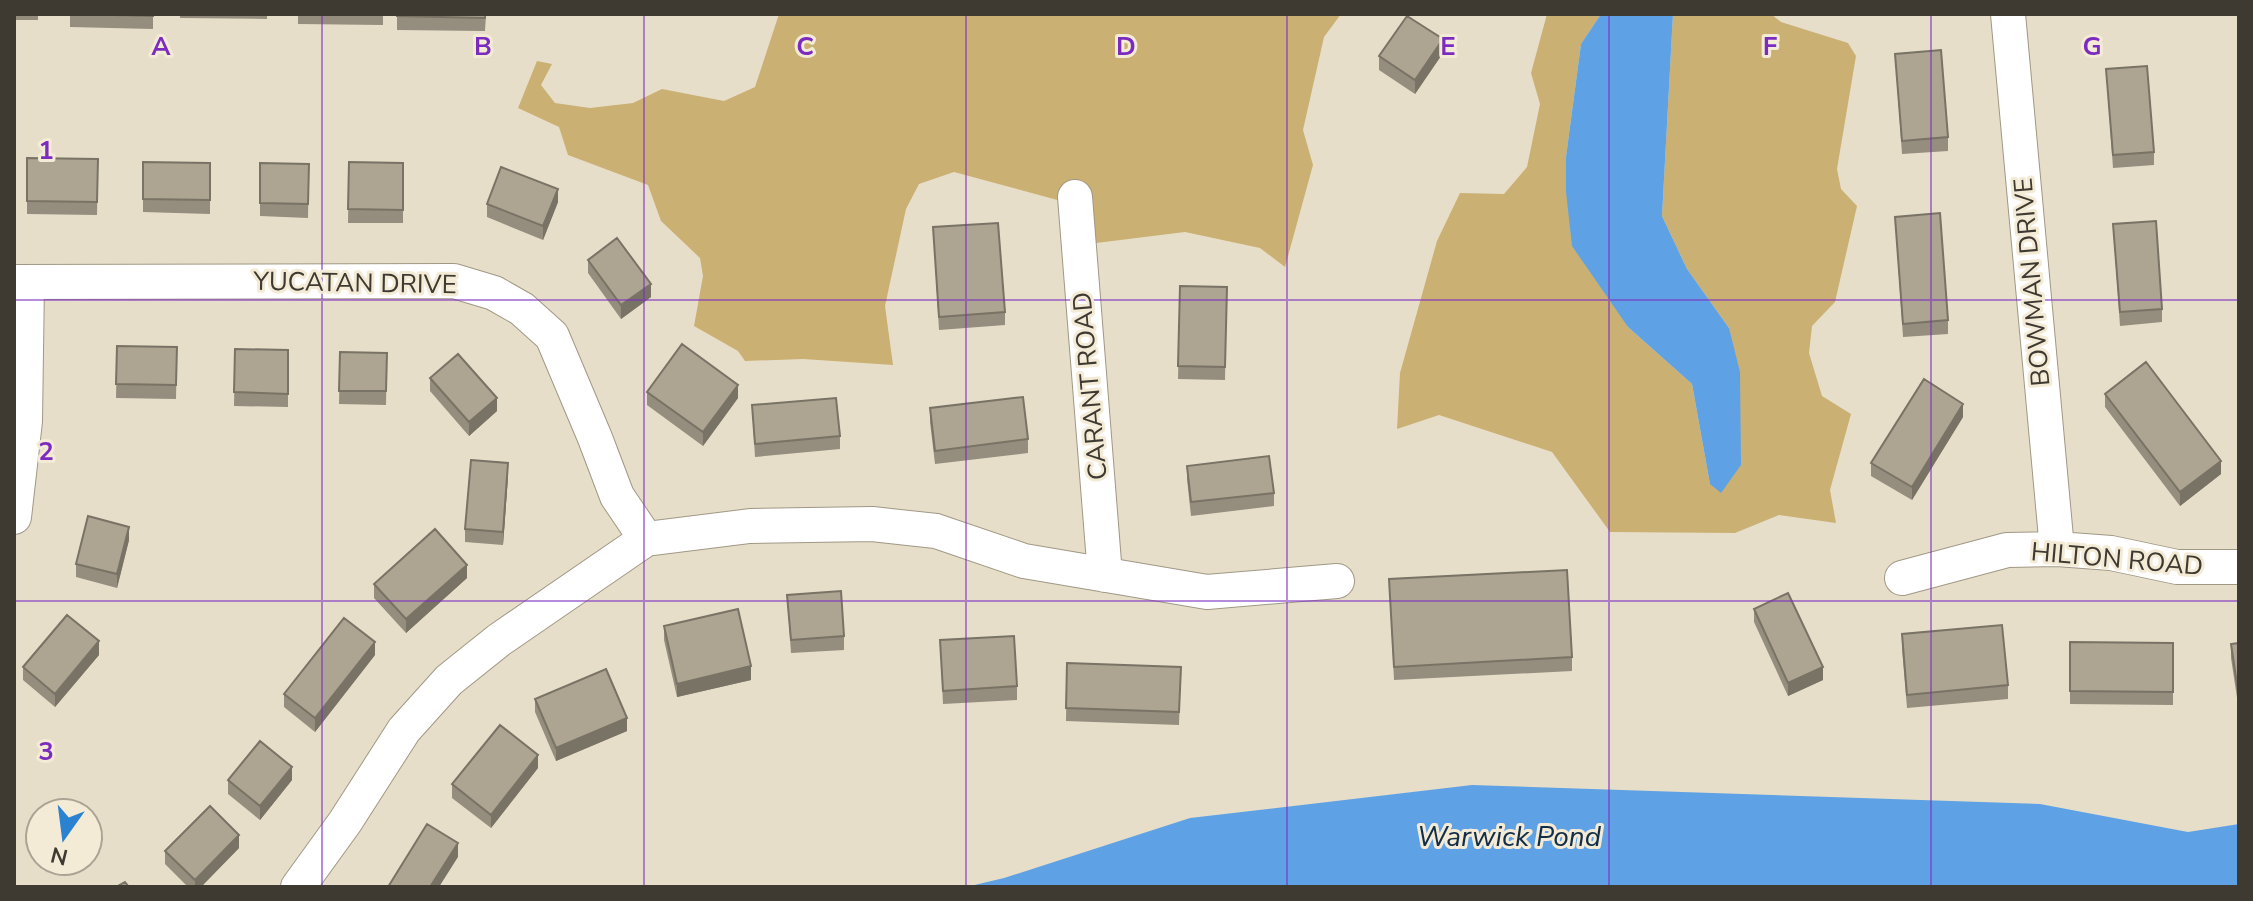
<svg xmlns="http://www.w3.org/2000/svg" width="2253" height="901" viewBox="0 0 2253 901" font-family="'Nunito Sans',sans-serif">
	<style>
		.green { fill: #cbb073 }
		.water { fill: #5ea2e5 }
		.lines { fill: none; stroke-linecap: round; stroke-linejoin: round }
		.street-casing { stroke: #a09885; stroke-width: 36 }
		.street { stroke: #fff; stroke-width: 34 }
		.wall { fill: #958d7d }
		.shaded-wall { fill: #797366 }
		.building { fill: #ada491; stroke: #797366; stroke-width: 2 }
		.grid { fill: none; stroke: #7b2cbf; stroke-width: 2; stroke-opacity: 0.55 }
		.labels { text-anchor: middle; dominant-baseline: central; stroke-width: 6; stroke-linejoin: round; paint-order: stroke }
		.street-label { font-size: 26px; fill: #3e3a32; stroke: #f4ebd7 }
		.water-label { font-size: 28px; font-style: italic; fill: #112d48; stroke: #f4ebd7 }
		.grid-label { font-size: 26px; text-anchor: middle; font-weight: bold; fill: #7b2cbf; stroke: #f4ebd7; stroke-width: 6; stroke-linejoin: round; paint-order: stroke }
	</style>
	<rect width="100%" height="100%" fill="#e7deca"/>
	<!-- green -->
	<path class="green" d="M779,14H1341L1324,37L1303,130L1313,165L1285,267L1260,248L1185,232L1080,245L1072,204L954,172L919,184L906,209L885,306L893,365L803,359L745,361L738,351L694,326L703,276L700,258L661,221L648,185L568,155L559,127L518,108L537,61L552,64L541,85L555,103L590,108L633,103L662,89L724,101L755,87Z
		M1547,14H1601L1581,44L1566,157V192L1628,327L1692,384L1710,484L1729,328L1687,269L1662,216L1673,14H1771L1781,22L1848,43L1856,56L1837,169L1841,189L1857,206L1835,302L1812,326L1809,353L1822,396L1851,414L1830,490L1836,523L1779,515L1735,533L1610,532L1552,452L1439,415L1397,429L1400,373L1437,241L1460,193L1504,194L1527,167L1540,104L1531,73Z"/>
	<!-- water -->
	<path class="water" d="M1601,14H1673L1662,216L1687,269L1729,328L1740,372L1741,465L1721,493L1710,484L1692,384L1628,327L1572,246L1566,192V157L1581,44Z
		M1472,785L2040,804L2188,832L2239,824V887H966L1004,878L1190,818Z"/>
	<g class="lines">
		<defs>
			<path id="street" d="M2008,14L2057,549
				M1075,197L1105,575
				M14,282L454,281L494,293L522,309L552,336L595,438L617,496L646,539
				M14,517L25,421L27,282
				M1902,578L2007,550L2057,549L2111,553L2177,567H2239
				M298,887L345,822L404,730L449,680L499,640L646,539L750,526L872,524L936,531L1024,561L1207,592L1337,581"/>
		</defs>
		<!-- street casing -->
		<use href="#street" class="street-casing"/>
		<!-- street -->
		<use href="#street" class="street"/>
	</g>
	<!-- wall -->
	<path class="wall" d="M14,14H38V20H14Z
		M70,14H153V29L70,27Z
		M180,14H267V19L180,18Z
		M298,14H383V25L298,24Z
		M397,14H486L485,31L397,30Z
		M1443,53L1415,94L1379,70V56Z
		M1895,54L1948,137V151L1902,154Z
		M2106,69L2154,152V165L2113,168Z
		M27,158L98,159L97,215L27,214Z
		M143,162L210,163V214L143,212Z
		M349,162L403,163V223H348Z
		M260,163L309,164L308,218L260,216Z
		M558,202L543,240L487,217V204Z
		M1895,217L1948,320V334L1903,337Z
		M2113,224L2162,309V322L2120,326Z
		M933,227L1005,312V325L939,330Z
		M588,260L651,297L621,319L588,273Z
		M1180,286L1227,287L1225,380L1178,379Z
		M117,346L177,347L176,399L116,398Z
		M235,349L288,350V407L234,406Z
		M340,352L387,353L386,405L339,404Z
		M430,378L497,411L469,436L430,391Z
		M647,392L738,398L703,446L647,405Z
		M2105,394L2221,474L2180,506L2105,407Z
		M752,405L840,436V449L755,457Z
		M930,408L1028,439V453L935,464L930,422Z
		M1963,417L1912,500L1871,476V463Z
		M1187,466L1274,493V506L1191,516L1187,479Z
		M508,476L503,545L465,542V529Z
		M129,540L117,588L76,577V564Z
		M467,578L406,633L374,598V584Z
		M1389,579L1572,657V671L1394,680Z
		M787,595L844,636V650L791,653Z
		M1754,609L1823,680L1788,696L1754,622Z
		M664,626L751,680L677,697L664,640Z
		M1902,634L2008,685V699L1907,708L1902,648Z
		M940,640L1017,686V700L943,704Z
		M2070,642L2173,643V705L2070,704Z
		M2239,643V711L2231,658V644Z
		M99,655L55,707L23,680V667Z
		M375,655L315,732L284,707V694Z
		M1067,663L1181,667L1179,725L1066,721Z
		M535,699L627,731L556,761L535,712Z
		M538,768L491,828L452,798V784Z
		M228,780H292L260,820L228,794Z
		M239,848L201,887H188L165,864V851Z"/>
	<!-- shaded-wall -->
	<path class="shaded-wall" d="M1443,39V53L1415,94V80Z
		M558,189V202L543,240V226Z
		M651,284V297L621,319V305Z
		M738,385V398L703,446V432Z
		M497,398V411L469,436V422Z
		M1963,404V417L1912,500V487Z
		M2221,461V474L2180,506V492Z
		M508,463V476L503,545V532Z
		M129,527V540L117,588V574Z
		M467,565V578L406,633V619Z
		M99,641V655L55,707V694Z
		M375,642V655L315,732V718Z
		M751,666V680L677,697V684Z
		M1823,667V680L1788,696V683Z
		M627,718V731L556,761V748Z
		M538,755V768L491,828V815Z
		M292,767V780L260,820V806Z
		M239,835V848L201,887H195V880Z
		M458,843V857L439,887H430Z"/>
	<!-- building -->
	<path class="building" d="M75,14H153V16Z
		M397,14H485V18L397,16Z
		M1407,16L1443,39L1415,80L1379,56Z
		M1941,50L1948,137L1902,141L1895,54Z
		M2147,66L2154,152L2113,155L2106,69Z
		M27,158L98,159L97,202L27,201Z
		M143,162L210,163V200L143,199Z
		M349,162L403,163V210L348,209Z
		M260,163L309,164L308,204L260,203Z
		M501,167L558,189L543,226L487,204Z
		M1940,213L1948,320L1903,324L1895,217Z
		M2156,221L2162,309L2120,312L2113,224Z
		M998,223L1005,312L939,317L933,227Z
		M617,238L651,284L621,305L588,260Z
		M1180,286L1227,287L1225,367L1178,366Z
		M682,344L738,385L703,432L647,392Z
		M117,346L177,347L176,385L116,384Z
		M235,349L288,350V394L234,392Z
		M340,352L387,353L386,391H339Z
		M458,354L497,398L469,422L430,378Z
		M2146,362L2221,461L2180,492L2105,394Z
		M1924,379L1963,404L1912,487L1871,463Z
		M1023,397L1028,439L935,451L930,408Z
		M836,398L840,436L755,444L752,405Z
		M1269,456L1274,493L1191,502L1187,466Z
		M471,460L508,463L503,532L465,529Z
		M88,516L129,527L117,574L76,564Z
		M435,529L467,565L406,619L374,584Z
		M1567,570L1572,657L1394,667L1389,579Z
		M841,591L844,636L791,640L787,595Z
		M1788,593L1823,667L1788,683L1754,609Z
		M738,609L751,666L677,684L664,626Z
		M67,615L99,641L55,694L23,667Z
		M344,618L375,642L315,718L284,694Z
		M2002,625L2008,685L1907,695L1902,634Z
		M1014,636L1017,686L943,691L940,640Z
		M2070,642L2173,643V692L2070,691Z
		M2239,643V698L2231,644Z
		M1067,663L1181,667L1179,712L1066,708Z
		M606,669L627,718L556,748L535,699Z
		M500,725L538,755L491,815L452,784Z
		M260,741L292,767L260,806L228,780Z
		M210,806L239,835L195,880L165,851Z
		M427,824L458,843L430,887H388Z
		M125,882L129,887H116Z"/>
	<!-- grid -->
	<path class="grid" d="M322,14V887M644,14V887M966,14V887M1287,14V887M1609,14V887M1931,14V887M14,300H2239M14,601H2239"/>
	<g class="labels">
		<!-- street labels -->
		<g class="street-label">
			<text transform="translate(2032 282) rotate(-95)">BOWMAN DRIVE</text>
			<text transform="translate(355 283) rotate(1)">YUCATAN DRIVE</text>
			<text transform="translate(1090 386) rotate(-95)">CARANT ROAD</text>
			<text transform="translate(2117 559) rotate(5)">HILTON ROAD</text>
		</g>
		<!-- water labels -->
		<g class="water-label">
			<text x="1509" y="837">Warwick Pond</text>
		</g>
	</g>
	<g class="grid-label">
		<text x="161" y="55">A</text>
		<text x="483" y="55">B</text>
		<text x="805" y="55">C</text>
		<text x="1126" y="55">D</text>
		<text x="1448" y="55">E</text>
		<text x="1770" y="55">F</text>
		<text x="2092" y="55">G</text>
		<text x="46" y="159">1</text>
		<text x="46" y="460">2</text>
		<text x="46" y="760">3</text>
	</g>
	<!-- border -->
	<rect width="2253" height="901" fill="none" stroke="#3e3a32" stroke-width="32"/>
	<!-- north arrow -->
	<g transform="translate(64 837) rotate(194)"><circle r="38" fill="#f4ebd7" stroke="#aba495" stroke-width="2"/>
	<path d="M0-6L14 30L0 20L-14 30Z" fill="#2b82d0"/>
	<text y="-12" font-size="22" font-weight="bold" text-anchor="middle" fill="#3e3a32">N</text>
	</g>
</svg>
